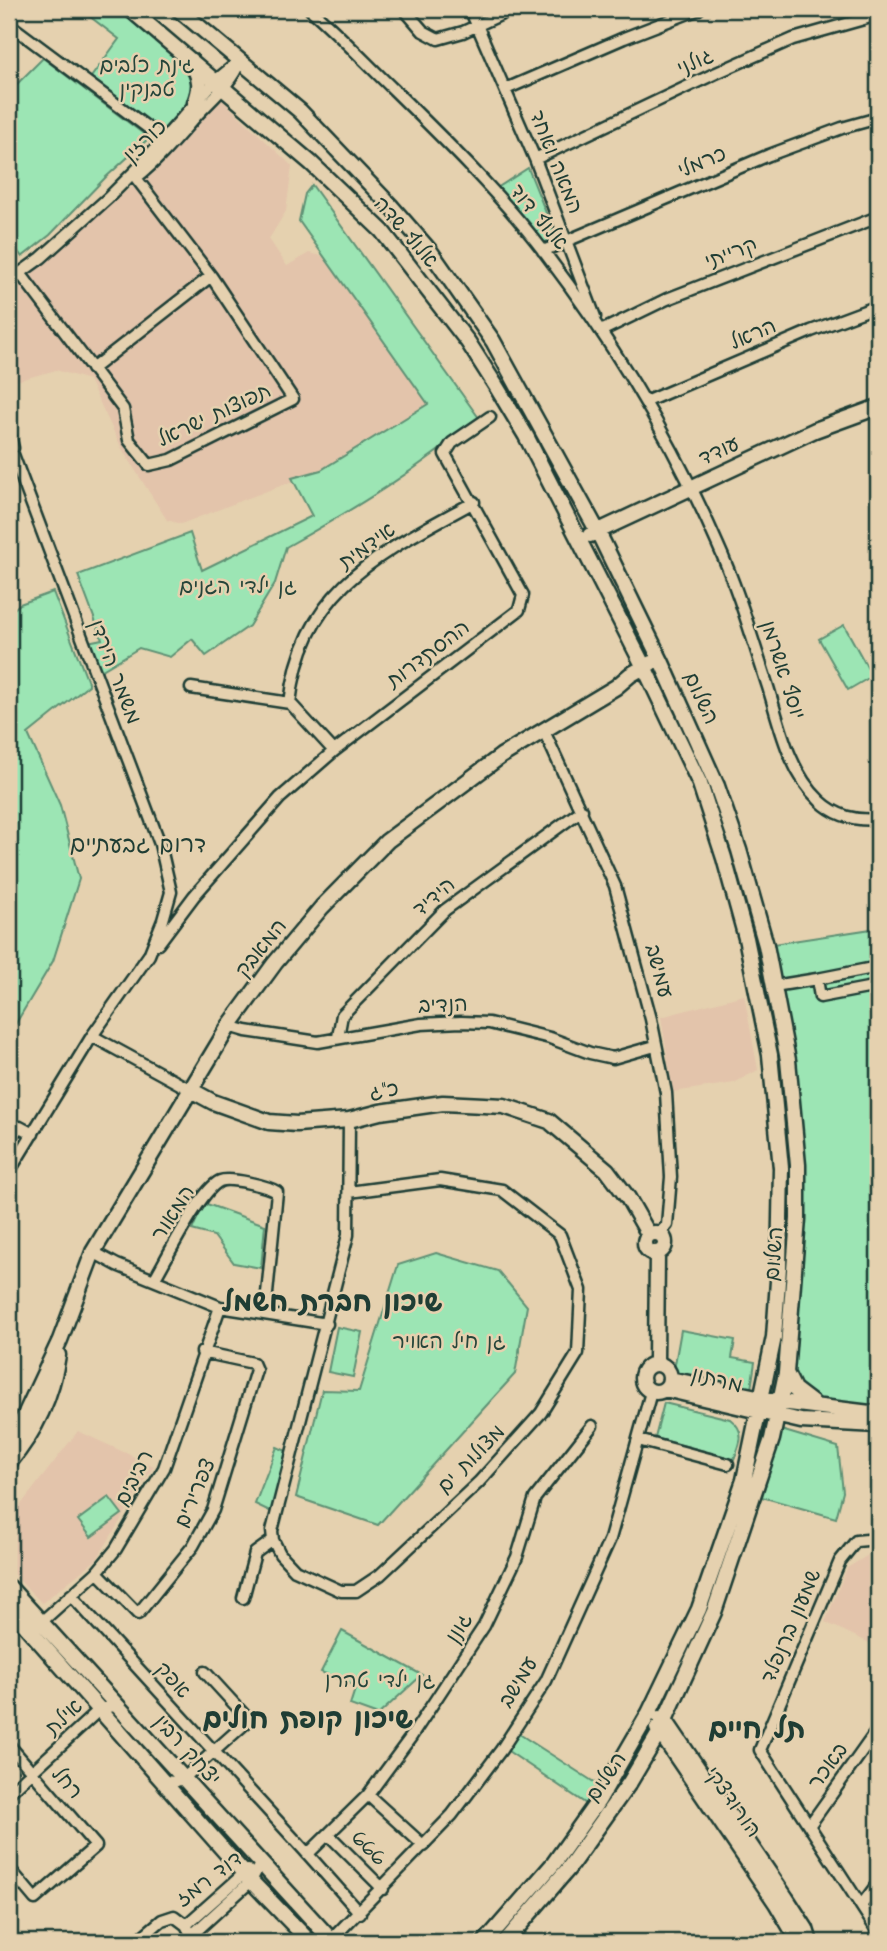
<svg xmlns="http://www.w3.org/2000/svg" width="887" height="1951" viewBox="0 0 887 1951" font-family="'Architects Daughter','Playpen Sans Hebrew',sans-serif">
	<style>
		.built { fill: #e3c4ab }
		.green { fill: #9ce5b4; stroke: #5e9174; stroke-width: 2 }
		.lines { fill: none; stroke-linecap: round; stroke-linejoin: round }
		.street-casing { stroke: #1f3d34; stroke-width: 15 }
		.secondary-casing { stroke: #1f3d34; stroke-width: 19 }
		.street { stroke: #e5d1af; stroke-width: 10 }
		.secondary { stroke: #e5d1af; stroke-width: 14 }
		.labels { text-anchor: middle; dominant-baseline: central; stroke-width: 5; stroke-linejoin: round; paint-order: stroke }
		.street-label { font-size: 21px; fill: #1f3d34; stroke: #e5d1af }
		.park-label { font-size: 21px; fill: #25453a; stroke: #e5d1af }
		.neighbourhood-label { font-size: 23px; fill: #1f3d34; stroke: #e5d1af }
		.district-label { font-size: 28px; font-weight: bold; fill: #1f3d34; stroke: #e5d1af }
	</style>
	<rect width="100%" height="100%" fill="#e5d1af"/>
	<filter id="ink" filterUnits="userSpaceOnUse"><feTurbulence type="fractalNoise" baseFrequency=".0143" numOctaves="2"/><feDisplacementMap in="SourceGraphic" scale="14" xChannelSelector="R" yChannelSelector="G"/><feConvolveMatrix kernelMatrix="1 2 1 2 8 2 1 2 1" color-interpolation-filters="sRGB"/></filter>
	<g filter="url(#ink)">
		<!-- built -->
		<path class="built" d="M219,97L292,166L286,211L269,239L287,266L309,253L335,259L439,403L319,471L181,524L167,520L123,451L89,380L56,370L9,383V285L145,176Z
			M744,995L758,1070L734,1083L673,1092L661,1017Z
			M78,1431L154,1466L97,1559L42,1603L9,1570V1520Z
			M878,1549V1647L825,1622L847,1568Z"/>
		<!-- green -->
		<path class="green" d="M80,9H120L172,50L186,65L196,80L195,93L188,105L161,134L89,80L119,39Z
			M43,58L149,138L105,178L50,235L22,257L9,239V92Z
			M528,168L556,238L543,243L497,188Z
			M312,185L479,418C420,469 354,509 286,547L275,583L249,626L206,656L192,639L170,657L139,648L97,673L83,643L102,639L78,575L190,533L202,570L312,516L292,478L321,470L428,404L299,221L305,194Z
			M53,592L89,685L28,734L60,805L79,879L53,961L9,1035V854L12,851L9,847V613L20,604Z
			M844,625L872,676L848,690L819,639Z
			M878,928V1411L781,1402L798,1165L766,945Z
			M204,1203L265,1225L261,1268L234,1263L214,1236L192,1230Z
			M436,1253L498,1271L527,1306L515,1374L378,1525L296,1497L322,1390L359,1391L398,1265Z
			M337,1327L362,1332L353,1377L328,1372Z
			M681,1330L735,1340L732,1358L755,1362L751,1389L673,1375Z
			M664,1403L730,1419C746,1431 741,1443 734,1459L655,1438Z
			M781,1430L838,1447L843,1492L836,1518L762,1497Z
			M277,1447L291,1453L276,1514L255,1504Z
			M109,1497L122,1514L91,1537L78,1520Z
			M342,1631L422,1675L378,1715L350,1705L356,1686L321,1672Z
			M513,1730L600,1786L588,1805L502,1747Z"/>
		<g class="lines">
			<defs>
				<path id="street" d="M310,9C339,34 366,63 394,90C446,141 500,194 545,253C613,342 672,440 717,543C738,589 752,638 768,687C780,726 789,772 820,801C837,817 856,821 878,819
					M404,9L423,31L438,39L463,32L513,9
					M470,9L535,159L595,317
					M9,24L163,139
					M506,89L624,38L699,9
					M535,159L714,74L793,39L878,15
					M137,177C160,159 179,135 199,113C214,97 232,82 240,61
					M543,251L769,155L842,128L878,118
					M20,273L123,409L129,440L149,465L171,460L293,399L211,276L133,174
					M9,281L41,258L108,198L137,169L215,81L241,60
					M601,331L667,299L878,217
					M92,369L211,276
					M645,402L811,331L878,306
					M9,431L13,448
					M9,444L160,844L171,892L163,920L149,955L92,1036L9,1172
					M191,688L290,703
					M544,731L615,886L651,1019L666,1093L671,1177L667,1225L659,1234
					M334,751L290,703C303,586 382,553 474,502
					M158,944L194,896L280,798L334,751L519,610L523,595L445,454L452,443L490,417
					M817,979L878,967
					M774,986L817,979L820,997L878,986
					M229,1026L246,1031L318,1042L421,1024L461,1022L489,1023L550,1038L590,1053L613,1058L655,1046
					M92,1036L189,1089
					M338,1037L342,1015L445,910L582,810
					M349,1120L348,1235L272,1531L273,1540L280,1554L295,1570L341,1591H356L380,1575L479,1482L541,1413L578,1353L581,1290L560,1235L502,1190L440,1180L349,1192
					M9,1137L20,1127L33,1134
					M93,1252L117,1265L220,1307L327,1324
					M154,1280C166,1260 201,1189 220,1181C230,1177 268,1186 277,1192L265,1314
					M638,1440L728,1464
					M878,1539L856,1541L840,1561L760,1750L878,1932
					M97,1572L138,1614L193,1546L213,1510L256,1370L253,1363L202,1352
					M71,1595L305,1851H311L368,1795L411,1737L484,1626L517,1557L535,1498L592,1426
					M243,1598L255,1553L273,1540
					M38,1625L97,1572L116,1549L164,1468L220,1307
					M9,1745L96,1846L35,1899L9,1868
					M165,1781L174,1782L184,1778L249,1720L205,1672
					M9,1793L100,1709L118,1705
					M368,1795L424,1846
					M809,1826L878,1729
					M329,1835L383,1889
					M305,1851L360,1913
					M861,1906L878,1883
					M186,1925L248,1870
					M193,1934L251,1881L260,1864
					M331,1940L452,1815L501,1750L546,1681L610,1539L651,1392
					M136,1942L162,1920L174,1916L186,1925L195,1942"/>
				<path id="secondary" d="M130,9L311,163L382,231L468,342L496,386L526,436L648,675L700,784L724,858L746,938L770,1055L781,1168L779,1267L774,1337L744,1480L699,1609L649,1713L598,1801L554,1863L485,1942
					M178,9L300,111L390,205L430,251L493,341L598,532L662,663L717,786L739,850L766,945L788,1060L798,1165V1219L786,1373L772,1439L714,1612L659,1733L630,1782L568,1869L505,1942
					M192,64C201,79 201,87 195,103
					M590,535L815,430L878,407
					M189,1089L213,1102L269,1122L297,1124L349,1120L380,1112L443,1103L504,1106L549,1121L607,1170L628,1198L649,1235
					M645 1243a10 10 0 1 1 20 0a10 10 0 1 1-20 0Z
					M642 1378a14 14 0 1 1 28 0a14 14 0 1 1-28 0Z
					M656,1364L657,1253
					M786,1373L794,1389L815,1405
					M670,1379L781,1402L870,1413L878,1412
					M665,1389L801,1421L878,1425
					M9,1441L24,1417L60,1340L93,1252L229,1026L275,963L322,907L387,841L501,756L616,687L630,675L651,663
					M9,1463C36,1431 52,1397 58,1355
					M9,1587L333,1942
					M9,1607L251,1881L310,1942
					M660,1718L665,1720L786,1898L806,1929L810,1942
					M657,1728L776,1903L799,1942"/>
			</defs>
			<!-- street casing -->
			<use href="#street" class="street-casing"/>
			<!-- secondary casing -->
			<use href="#secondary" class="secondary-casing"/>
			<!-- street -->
			<use href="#street" class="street"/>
			<!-- secondary -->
			<use href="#secondary" class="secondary"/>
		</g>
	</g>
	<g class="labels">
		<!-- street labels -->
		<g class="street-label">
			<text transform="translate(695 62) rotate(-25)">גולני</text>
			<text transform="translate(145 141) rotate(-44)">כורזין</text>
			<text transform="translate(556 162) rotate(68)">המאה ואחד</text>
			<text transform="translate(702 162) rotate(-23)">כרמלי</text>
			<text transform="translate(539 217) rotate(50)">אלוף דוד</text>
			<text transform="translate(406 232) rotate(49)">אלוף שדה</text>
			<text transform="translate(731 253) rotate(-21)">קרייתי</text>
			<text transform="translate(753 334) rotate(-23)">הראל</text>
			<text transform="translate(214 415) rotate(-25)">תפוצות ישראל</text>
			<text transform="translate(719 451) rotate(-25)">עודד</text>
			<text transform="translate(367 546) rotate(-36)">אידמית</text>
			<text transform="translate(428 654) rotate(-37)">ההסתדרות</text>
			<text transform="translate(783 670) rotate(72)">יוסף אשרמן</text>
			<text transform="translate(115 672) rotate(69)">משמר הירדן</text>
			<text transform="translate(701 698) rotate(65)">השלום</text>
			<text transform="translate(434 897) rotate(-41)">הידיד</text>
			<text transform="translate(261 948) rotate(-51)">המאבק</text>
			<text transform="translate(659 971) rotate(75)">עמישב</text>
			<text transform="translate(443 1005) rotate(-2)">הנדיב</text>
			<text transform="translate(384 1091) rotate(-11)">כ"ג</text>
			<text transform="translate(173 1213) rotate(-57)">המאור</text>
			<text transform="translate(774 1254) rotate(-86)">השלום</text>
			<text transform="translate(717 1380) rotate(14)">מרתון</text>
			<text transform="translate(471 1459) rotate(-46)">מצולות ים</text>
			<text transform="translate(134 1478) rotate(-63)">רביבים</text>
			<text transform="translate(195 1493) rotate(-67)">צפרירים</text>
			<text transform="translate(791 1626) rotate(-67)">שמעון ברנפלד</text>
			<text transform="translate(459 1628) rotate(-58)">גונן</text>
			<text transform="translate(173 1680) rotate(48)">אפק</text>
			<text transform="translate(518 1682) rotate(-59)">עמישב</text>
			<text transform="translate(64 1717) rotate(-43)">אילת</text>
			<text transform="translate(187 1750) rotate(48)">יצחק רבין</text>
			<text transform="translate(828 1766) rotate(-54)">באכר</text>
			<text transform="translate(606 1777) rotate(-56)">השלום</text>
			<text transform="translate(67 1783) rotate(49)">רחל</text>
			<text transform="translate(733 1802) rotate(55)">הורודצקי</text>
			<text transform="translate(369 1848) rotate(45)">666</text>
			<text transform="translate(209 1879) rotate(-37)">דוד רמז</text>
		</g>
		<!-- park labels -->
		<g class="park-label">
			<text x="147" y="65">גינת כלבים<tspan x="147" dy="24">טבנקין</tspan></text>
			<text x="238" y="586">גן ילדי הגנים</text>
			<text x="449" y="1341">גן חיל האויר</text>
			<text x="380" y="1680">גן ילדי טהרן</text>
		</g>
		<!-- neighbourhood labels -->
		<g class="neighbourhood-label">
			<text x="138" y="845">דרום גבעתיים</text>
		</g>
		<!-- district labels -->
		<g class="district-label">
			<text x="332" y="1302">שיכון חברת חשמל</text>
			<text x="308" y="1719">שיכון קופת חולים</text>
			<text x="757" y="1729">תל חיים</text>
		</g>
	</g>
	<!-- margin -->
	<rect width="887" height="1951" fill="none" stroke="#e5d1af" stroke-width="35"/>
	<rect x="18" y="18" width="852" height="1916" fill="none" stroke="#1f3d34" stroke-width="2.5" filter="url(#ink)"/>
</svg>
